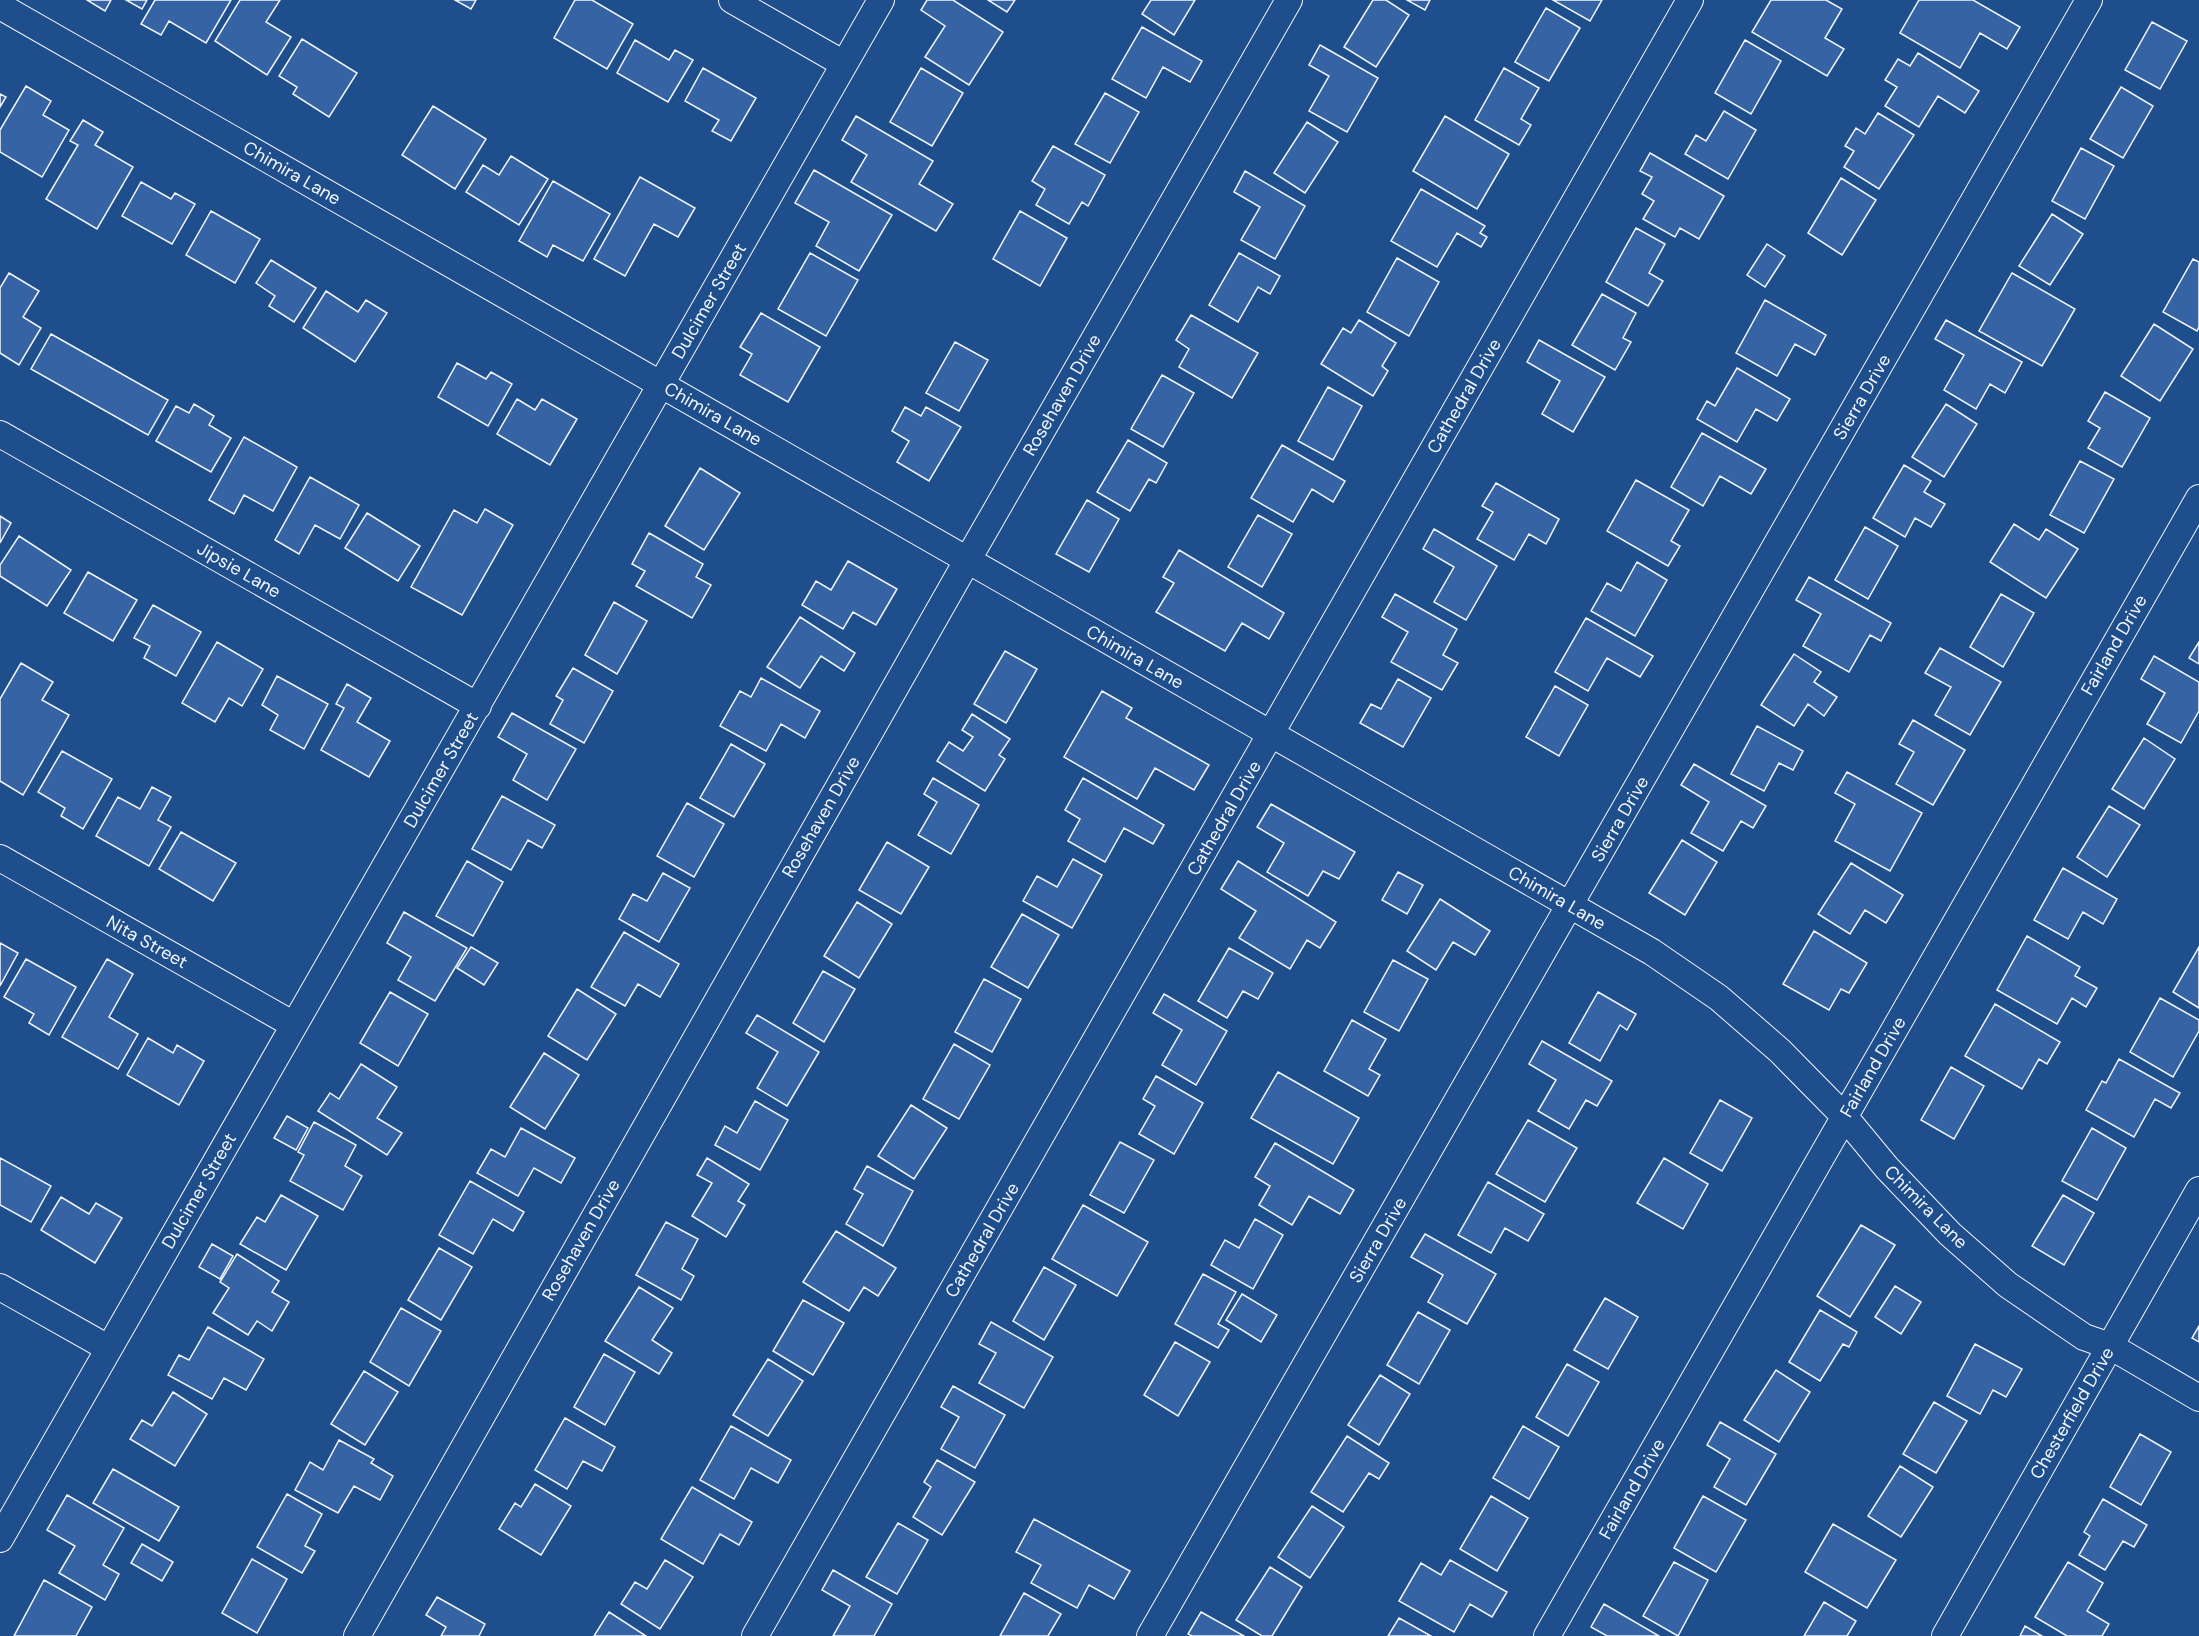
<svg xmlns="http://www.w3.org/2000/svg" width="2199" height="1636" viewBox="0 0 2199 1636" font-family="'DM Sans',sans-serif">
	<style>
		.building { fill: #3563a3; stroke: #f2f6ff; stroke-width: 1.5 }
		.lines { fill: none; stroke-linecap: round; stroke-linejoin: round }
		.minor-casing { stroke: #f2f6ff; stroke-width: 28 }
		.minor { stroke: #1f4e8c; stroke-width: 26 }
		.labels { text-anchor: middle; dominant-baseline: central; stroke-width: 4.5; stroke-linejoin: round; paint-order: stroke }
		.street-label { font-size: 18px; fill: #f2f6ff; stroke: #1f4e8c }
	</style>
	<rect width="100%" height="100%" fill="#1f4e8c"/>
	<!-- building -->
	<path class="building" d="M87,0H111L105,11Z
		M126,0H147L142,9Z
		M155,0H231L206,43L169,21L161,35L141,24Z
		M240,0H280L266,22L291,37L267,75L215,41Z
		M455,0H476L471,9Z
		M575,0H592L633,24L607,69L554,38Z
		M927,0H953L1003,32L969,85L925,57L945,26L921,10Z
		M988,0H1015L1007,12Z
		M1151,0H1195L1174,35L1142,14Z
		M1373,0H1386L1409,15L1376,67L1344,47Z
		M1407,0H1430L1425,10Z
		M1553,0H1602L1590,21Z
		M1771,0H1826L1842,9L1825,38L1844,49L1827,76L1752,32Z
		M1919,0H1973L2020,27L2007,49L1980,33L1960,68L1900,33Z
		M1546,8L1580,28L1549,81L1515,62Z
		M2152,22L2187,41L2160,89L2125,70Z
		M1142,27L1202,61L1190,82L1163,67L1146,98L1112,79Z
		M302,39L357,73L329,117L293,94L297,87L279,76Z
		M635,40L669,60L675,50L693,60L668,102L617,73Z
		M1745,40L1781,61L1751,114L1715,93Z
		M1320,45L1378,78L1347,132L1309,111L1329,76L1309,65Z
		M1918,53L1979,91L1965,113L1938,96L1919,127L1885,106L1897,87L1885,80L1898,59L1910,66Z
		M703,68L756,98L731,141L712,131L719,120L685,101Z
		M921,68L963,93L932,146L890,122Z
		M1504,68L1539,88L1521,119L1531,125L1519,145L1475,120Z
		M26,86L51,101L43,115L69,130L42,177L0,152V130Z
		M2121,87L2153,106L2123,158L2090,139Z
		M1105,93L1139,112L1110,163L1075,144Z
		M0,94L6,97L0,107Z
		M433,106L486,139L455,189L402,155Z
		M1724,111L1756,130L1728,179L1685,154L1696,135L1706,141Z
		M1878,113L1914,135L1879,189L1844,167L1854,151L1845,146L1856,128L1865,134Z
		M856,116L933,161L919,184L953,204L936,231L851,182L867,155L842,140Z
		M1445,116L1509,154L1477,209L1413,171Z
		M83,120L103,132L95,145L133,167L97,229L46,199L78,145L70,141Z
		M1307,122L1338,142L1305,193L1274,173Z
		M1053,146L1105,175L1088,206L1082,202L1069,224L1036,205L1045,189L1032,181Z
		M2081,148L2114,166L2085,219L2052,201Z
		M1650,153L1724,196L1699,239L1680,228L1675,237L1643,219L1654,201L1642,194L1652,177L1640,171Z
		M511,156L548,179L519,225L466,192L483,165L499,175Z
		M814,170L892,215L859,271L816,246L829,222L795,203Z
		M1245,171L1305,206L1275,259L1241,240L1260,207L1234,192Z
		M640,177L695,208L678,237L654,224L625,276L594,259Z
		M1841,178L1876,200L1842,255L1808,233Z
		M553,181L610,214L583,261L553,245L547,257L519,241Z
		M141,182L171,199L175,193L195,204L172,244L122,216Z
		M1421,189L1485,226L1480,233L1487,237L1481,247L1457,233L1437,267L1391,241Z
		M211,211L260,239L235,283L186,255Z
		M1020,211L1067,238L1040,286L993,259Z
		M2052,214L2083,234L2050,285L2019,266Z
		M1636,228L1665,244L1649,273L1663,281L1648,306L1606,282Z
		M1767,244L1785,256L1765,287L1747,275Z
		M810,253L858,280L826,336L778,309Z
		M1239,253L1280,276L1270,294L1258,287L1238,322L1209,305Z
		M1397,258L1439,282L1409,336L1367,312Z
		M2193,259L2199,262V327L2197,331L2163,312Z
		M271,260L316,288L294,322L269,306L275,296L256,283Z
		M9,273L39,291L23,317L41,328L19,365L0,353V288Z
		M2012,273L2075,309L2042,366L1979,331Z
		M326,291L358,312L366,300L387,313L355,362L303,328Z
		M1602,294L1636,313L1623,338L1631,342L1615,370L1572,345Z
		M1765,300L1826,335L1815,355L1795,344L1777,376L1736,353Z
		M761,313L820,347L788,402L740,375L752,354L740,347Z
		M1191,315L1258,353L1232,398L1179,367L1189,349L1176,340Z
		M1359,320L1396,343L1382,366L1388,371L1373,396L1321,364L1343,328L1351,333Z
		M1946,320L2022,362L2005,393L1990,384L1976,409L1944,390L1964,355L1935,339Z
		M2154,324L2193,349L2160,401L2121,376Z
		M51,334L168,400L148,435L31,369Z
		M1539,340L1605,377L1573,432L1542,414L1560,381L1527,362Z
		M955,342L988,360L959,411L926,393Z
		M457,363L486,379L491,372L512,384L488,426L438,397Z
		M1737,368L1790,399L1777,421L1756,409L1737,442L1697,419L1707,401L1715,406Z
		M1162,375L1194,393L1163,447L1131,429Z
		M1328,387L1362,406L1333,460L1298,441Z
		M2105,392L2150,418L2122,467L2088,448L2100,428L2088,421Z
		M517,399L535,410L542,399L577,419L550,465L497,434Z
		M194,404L214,416L209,425L231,438L211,472L156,441L176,406L189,413Z
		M1946,404L1977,424L1944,477L1912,457Z
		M905,407L921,416L926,407L961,427L929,481L897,462L909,441L892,431Z
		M1702,433L1766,469L1751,494L1720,476L1703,506L1671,487Z
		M244,437L297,467L273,511L244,495L234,514L209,500Z
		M1128,440L1167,463L1156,483L1149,479L1130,511L1097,492Z
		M1282,445L1345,481L1333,502L1312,489L1293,522L1251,498Z
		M2080,461L2114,479L2084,533L2050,515Z
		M1904,465L1931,481L1924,492L1945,504L1931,527L1915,518L1905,537L1873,518Z
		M700,468L740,493L704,550L665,526Z
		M310,477L359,505L340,539L315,525L299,554L275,540Z
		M1636,480L1689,510L1671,541L1680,546L1668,566L1607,531Z
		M1496,483L1559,519L1546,544L1529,534L1514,560L1477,539L1493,512L1482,506Z
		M1087,500L1119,519L1089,572L1056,554Z
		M485,509L513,525L462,615L411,587L454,510L477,523Z
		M367,513L420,546L398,581L345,548Z
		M1258,515L1292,534L1262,587L1228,567Z
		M0,516L11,523L0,543Z
		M2014,524L2039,540L2046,529L2078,549L2046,598L1990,562Z
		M1865,527L1898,546L1868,599L1835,580Z
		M1434,529L1497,566L1466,620L1434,602L1454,567L1423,549Z
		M649,533L703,564L696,577L711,585L692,618L636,586L645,571L632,564Z
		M19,536L71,570L47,606L0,576V565Z
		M1179,550L1284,613L1269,639L1242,623L1225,651L1156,612L1174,583L1163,577Z
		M848,561L897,589L876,625L853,612L843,629L802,605L816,581L831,590Z
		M1637,562L1667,580L1635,636L1591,611L1607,583L1621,591Z
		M88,572L137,600L113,641L64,613Z
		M1809,577L1891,623L1881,641L1870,635L1849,672L1803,646L1821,614L1796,600Z
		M1395,594L1457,629L1443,655L1458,663L1442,690L1391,662L1408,632L1382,617Z
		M2001,594L2034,613L2003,667L1970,647Z
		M614,602L647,621L617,674L585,655Z
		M153,605L201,632L176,676L144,658L150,646L134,638Z
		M800,617L855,653L844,671L821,656L800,688L767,667Z
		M1586,618L1653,656L1640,677L1607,658L1588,691L1555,672Z
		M217,642L263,669L242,706L229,698L215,722L182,703Z
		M2199,642V664L2189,658Z
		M1940,648L2001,682L1970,735L1935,715L1951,687L1925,673Z
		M1005,651L1037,669L1006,723L974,704Z
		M1794,654L1821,672L1814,682L1837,697L1824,716L1808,704L1794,726L1761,705Z
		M2154,656L2199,682V711L2181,743L2147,724L2165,693L2141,679Z
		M21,663L53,682L42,700L69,715L23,795L0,781V699Z
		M573,668L613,691L584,743L550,724L563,700L556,696Z
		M277,676L328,704L304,749L270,730L278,715L262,705Z
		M761,678L820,711L805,738L781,724L766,751L720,726L740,691L751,697Z
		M1398,679L1431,698L1403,747L1360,723L1371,704L1381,709Z
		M347,684L371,698L357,722L390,741L369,777L321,750L344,708L336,704Z
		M1555,686L1588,705L1559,756L1526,737Z
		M1102,691L1132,708L1126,718L1209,765L1194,790L1155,768L1137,799L1064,757Z
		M512,713L576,749L547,800L513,780L527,754L498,737Z
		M972,714L1010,739L999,755L1005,759L985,791L937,761L949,742L963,751L973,737L962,730Z
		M1913,720L1965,750L1933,805L1896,784L1914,752L1899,744Z
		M1757,726L1803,751L1793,770L1779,763L1764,791L1731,774Z
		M2144,738L2175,759L2144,809L2112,789Z
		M731,744L765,764L734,817L700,798Z
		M62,751L112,779L83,829L61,816L65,808L38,792Z
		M1694,764L1766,806L1753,828L1741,821L1723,851L1691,833L1709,802L1681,785Z
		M1847,772L1922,813L1890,871L1835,841L1855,804L1835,793Z
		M933,778L979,805L951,854L918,835L937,802L924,794Z
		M1083,778L1164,825L1153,844L1124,828L1105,862L1068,841L1080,819L1065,810Z
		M152,787L171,797L158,820L171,827L149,866L96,836L118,797L140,809Z
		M502,796L555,825L542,848L528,840L511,870L472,849Z
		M687,803L724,824L694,877L657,856Z
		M1271,804L1355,852L1339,879L1323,871L1308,896L1267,872L1284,843L1257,827Z
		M2109,806L2140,825L2107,877L2077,857Z
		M181,832L236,863L213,901L159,869Z
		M1682,840L1717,862L1685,915L1649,893Z
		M887,842L929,867L901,914L859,890Z
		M1073,859L1102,875L1072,928L1023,901L1037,876L1057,887Z
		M467,861L503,882L473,936L436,916Z
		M1238,861L1336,922L1320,948L1307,940L1290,969L1239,938L1256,911L1221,889Z
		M1851,863L1903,895L1886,923L1865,910L1850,934L1818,914Z
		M2063,868L2117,899L2103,924L2083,912L2068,939L2034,920Z
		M1398,872L1423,885L1407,914L1382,900Z
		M663,873L690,888L659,942L619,919L633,894L647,901Z
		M1440,899L1490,931L1475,955L1453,942L1436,970L1407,951Z
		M857,902L892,924L859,978L824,956Z
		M404,912L467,948L435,1001L398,980L411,957L387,943Z
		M1022,914L1059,935L1028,988L991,967Z
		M1814,931L1867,963L1849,993L1841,989L1829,1010L1783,984Z
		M624,932L679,964L660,997L638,984L625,1006L591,987Z
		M2027,936L2080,967L2075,976L2097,988L2086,1007L2072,998L2057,1024L1997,990Z
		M0,943L18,953L0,986Z
		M471,947L498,963L484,985L457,968Z
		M2199,947V1008L2173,992Z
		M1229,948L1273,973L1258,999L1243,991L1227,1018L1198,1001Z
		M26,959L76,987L49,1035L29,1023L34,1014L4,997Z
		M107,959L133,974L109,1017L138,1034L118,1069L62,1037Z
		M1393,960L1428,979L1399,1031L1364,1012Z
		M823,971L855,989L824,1042L793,1023Z
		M984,979L1021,999L992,1052L955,1032Z
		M577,989L616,1014L587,1060L548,1036Z
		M390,992L428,1014L398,1066L360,1043Z
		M1598,992L1636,1014L1627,1030L1620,1025L1600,1061L1569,1043Z
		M1164,994L1227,1031L1196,1085L1162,1065L1182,1030L1153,1013Z
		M2160,998L2199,1020V1031L2173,1077L2130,1052Z
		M1995,1004L2060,1042L2047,1064L2039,1059L2022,1089L1965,1056Z
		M757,1015L819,1052L787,1106L757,1088L778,1052L746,1033Z
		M1352,1020L1386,1039L1369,1069L1380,1075L1368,1096L1324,1071Z
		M148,1038L173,1053L177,1045L204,1061L179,1105L127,1075Z
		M1542,1041L1612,1081L1597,1106L1586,1100L1569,1129L1538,1111L1556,1080L1529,1064Z
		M954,1044L990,1065L959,1119L923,1099Z
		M544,1053L579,1075L545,1129L510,1107Z
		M2119,1059L2180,1093L2171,1108L2155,1099L2134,1137L2086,1110L2102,1081L2106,1083Z
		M361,1064L397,1087L377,1118L402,1133L387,1155L318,1111L330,1093L339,1099Z
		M1951,1067L1984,1086L1954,1139L1921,1120Z
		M1278,1072L1359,1118L1333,1164L1251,1118Z
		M1156,1076L1203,1103L1174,1154L1139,1134L1155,1106L1143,1099Z
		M1720,1100L1752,1118L1722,1171L1690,1153Z
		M755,1101L788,1120L760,1170L715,1145L725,1126L737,1133Z
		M911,1105L947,1128L914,1179L878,1156Z
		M287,1116L308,1128L296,1150L274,1138Z
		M1528,1120L1577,1148L1545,1202L1496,1174Z
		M314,1122L356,1145L345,1166L362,1176L343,1210L290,1181L304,1155L298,1152Z
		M521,1128L575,1158L561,1183L534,1168L518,1196L477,1173L491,1149L505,1157Z
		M2092,1128L2126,1148L2097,1200L2062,1181Z
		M1120,1142L1154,1160L1124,1213L1090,1195Z
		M1275,1143L1354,1190L1340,1214L1309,1196L1292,1225L1259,1205L1270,1186L1255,1177Z
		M0,1158L51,1186L31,1222L0,1205Z
		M707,1158L749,1184L738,1201L745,1205L726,1237L692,1216L712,1183L697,1175Z
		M1664,1158L1708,1184L1683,1229L1637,1203Z
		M867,1166L913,1191L883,1246L846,1224L863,1194L854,1189Z
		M470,1181L524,1212L513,1231L493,1219L473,1254L439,1235Z
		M1488,1182L1544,1214L1528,1241L1505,1228L1491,1253L1458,1235Z
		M281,1195L318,1216L286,1270L240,1244L257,1217L265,1222Z
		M2063,1195L2094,1213L2064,1265L2032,1246Z
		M61,1197L89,1214L96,1203L122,1218L95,1263L41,1230Z
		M1083,1205L1148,1242L1117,1296L1052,1259Z
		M1255,1219L1283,1235L1253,1289L1211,1265L1225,1240L1239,1248Z
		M666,1222L698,1239L682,1269L694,1276L681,1300L636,1275Z
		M1861,1225L1895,1245L1850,1317L1817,1296Z
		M836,1231L896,1268L878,1296L864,1287L849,1311L803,1282Z
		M1425,1234L1496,1274L1467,1324L1428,1302L1443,1275L1411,1257Z
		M212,1244L233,1256L220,1279L199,1267Z
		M439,1248L472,1267L441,1320L408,1300Z
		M237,1254L279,1281L272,1292L289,1302L272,1331L257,1321L248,1335L213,1313L229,1288L220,1282Z
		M1044,1267L1076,1285L1044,1340L1013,1321Z
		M1203,1274L1236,1292L1218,1324L1229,1330L1218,1348L1175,1324Z
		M1895,1286L1921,1302L1901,1334L1875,1317Z
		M639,1287L673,1308L652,1340L672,1353L659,1374L605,1341Z
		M1242,1294L1277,1315L1261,1342L1226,1320Z
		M1605,1298L1638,1317L1608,1369L1574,1350Z
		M803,1300L844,1323L813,1375L773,1351Z
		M401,1308L441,1331L409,1386L370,1362Z
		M1820,1310L1857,1332L1849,1347L1843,1344L1820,1381L1789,1362Z
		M1418,1312L1450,1330L1419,1384L1387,1365Z
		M991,1322L1053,1357L1024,1408L979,1383L996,1353L979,1344Z
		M2199,1326V1342L2192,1338Z
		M208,1327L264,1359L246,1390L224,1378L212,1399L168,1375L179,1355L189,1360Z
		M1175,1342L1210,1362L1178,1416L1144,1395Z
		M1975,1344L2022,1369L2006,1397L1993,1390L1980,1414L1947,1396Z
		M604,1354L635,1372L605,1425L574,1407Z
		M768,1359L803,1381L768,1436L733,1415Z
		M1567,1364L1599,1382L1568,1436L1536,1417Z
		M1776,1370L1810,1392L1779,1442L1744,1420Z
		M364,1371L398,1392L365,1445L331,1424Z
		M1380,1375L1410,1394L1379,1445L1348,1425Z
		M953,1386L1005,1415L975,1468L941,1449L959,1417L941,1407Z
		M173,1392L207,1414L175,1466L130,1439L142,1420L152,1426Z
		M1934,1402L1967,1421L1936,1473L1903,1454Z
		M565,1418L615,1447L602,1471L583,1461L567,1489L535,1470Z
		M1720,1422L1776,1454L1746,1505L1714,1487L1730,1459L1707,1445Z
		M731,1426L791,1460L778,1483L751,1468L734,1499L700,1480Z
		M1523,1426L1559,1447L1529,1499L1493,1478Z
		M2140,1434L2171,1452L2141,1505L2110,1487Z
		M1347,1436L1389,1463L1379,1479L1369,1473L1343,1512L1311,1492Z
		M339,1440L374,1459L371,1463L393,1476L380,1500L354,1486L338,1513L295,1490L310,1462L323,1470Z
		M937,1460L975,1482L942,1535L913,1517L931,1487L924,1482Z
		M1900,1466L1933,1487L1901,1537L1868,1516Z
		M113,1469L179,1507L159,1541L93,1503Z
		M535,1484L571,1506L541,1555L499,1529L515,1503L521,1507Z
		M692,1487L752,1522L739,1545L720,1534L703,1564L661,1539Z
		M287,1494L322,1514L305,1546L315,1551L302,1573L257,1547Z
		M67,1495L124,1528L103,1565L119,1574L105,1600L59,1573L75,1546L47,1530Z
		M1491,1496L1528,1518L1497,1571L1460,1549Z
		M1703,1496L1746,1520L1716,1572L1674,1548Z
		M2103,1499L2147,1525L2134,1547L2123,1541L2105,1570L2079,1555L2090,1536L2084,1532Z
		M1312,1506L1344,1527L1310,1578L1278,1557Z
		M1034,1519L1130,1571L1114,1599L1089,1585L1077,1608L1031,1583L1041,1565L1016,1552Z
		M898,1523L928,1540L897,1594L866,1577Z
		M1833,1524L1896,1560L1867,1608L1805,1572Z
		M142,1544L173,1562L162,1581L131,1563Z
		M252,1559L287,1579L257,1633L222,1613Z
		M665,1560L693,1577L660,1629L621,1604L635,1582L647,1589Z
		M1450,1560L1507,1592L1492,1617L1470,1604L1454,1632L1399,1601L1421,1563L1441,1575Z
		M1674,1562L1708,1580L1678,1636L1643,1616Z
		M2068,1562L2103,1583L2087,1611L2109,1624L2102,1636H2067L2035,1617Z
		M1270,1567L1302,1587L1272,1636H1262L1236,1620Z
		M833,1570L892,1604L874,1636H833L850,1606L822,1590Z
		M44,1580L92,1607L76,1636H14Z
		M1024,1593L1061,1614L1048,1636H1000Z
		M437,1597L485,1624L479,1636H441L446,1627L426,1615Z
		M1824,1602L1856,1621L1847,1636H1804Z
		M1604,1604L1659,1636H1607L1591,1627Z
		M609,1612L646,1636H594Z
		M1201,1612L1244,1636H1192L1188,1634Z
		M1399,1618L1431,1636H1388Z
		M2025,1626L2042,1636H2020Z"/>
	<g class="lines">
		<defs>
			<path id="minor" d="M732,0L844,64
				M0,6L1652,952L1719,998L1780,1051L1844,1116L1887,1168L1950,1234L2008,1285L2084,1337L2110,1346L2199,1398
				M0,434L478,706
				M0,858L294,1025
				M0,1287L108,1348
				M0,1539L881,0
				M357,1636L967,561L1289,0
				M755,1636L1690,0
				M1150,1636L2089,0
				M1547,1636L2199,498
				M1945,1636L2199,1190"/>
		</defs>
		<!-- minor casing -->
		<use href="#minor" class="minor-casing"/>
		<!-- minor -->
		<use href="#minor" class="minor"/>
	</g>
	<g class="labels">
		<!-- street labels -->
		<g class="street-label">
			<text transform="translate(292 173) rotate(30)">Chimira Lane</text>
			<text transform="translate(709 301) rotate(-60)">Dulcimer Street</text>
			<text transform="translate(1062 395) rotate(-60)">Rosehaven Drive</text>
			<text transform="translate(1464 396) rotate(-60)">Cathedral Drive</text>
			<text transform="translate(1862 397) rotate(-60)">Sierra Drive</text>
			<text transform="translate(713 414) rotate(30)">Chimira Lane</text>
			<text transform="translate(239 570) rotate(30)">Jipsie Lane</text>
			<text transform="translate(2114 645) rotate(-60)">Fairland Drive</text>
			<text transform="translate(1135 657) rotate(30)">Chimira Lane</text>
			<text transform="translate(441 770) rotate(-60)">Dulcimer Street</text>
			<text transform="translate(821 817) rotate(-60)">Rosehaven Drive</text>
			<text transform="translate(1224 818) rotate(-60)">Cathedral Drive</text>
			<text transform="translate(1620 819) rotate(-60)">Sierra Drive</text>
			<text transform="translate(1557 898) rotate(30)">Chimira Lane</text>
			<text transform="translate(147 942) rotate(29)">Nita Street</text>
			<text transform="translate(1873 1067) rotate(-60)">Fairland Drive</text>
			<text transform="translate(199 1191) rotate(-60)">Dulcimer Street</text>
			<text transform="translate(1926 1207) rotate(45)">Chimira Lane</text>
			<text transform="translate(581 1240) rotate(-60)">Rosehaven Drive</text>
			<text transform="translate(982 1240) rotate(-60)">Cathedral Drive</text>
			<text transform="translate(1378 1240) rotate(-60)">Sierra Drive</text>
			<text transform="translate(2072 1413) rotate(-60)">Chesterfield Drive</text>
			<text transform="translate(1632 1489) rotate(-60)">Fairland Drive</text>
		</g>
	</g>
</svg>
